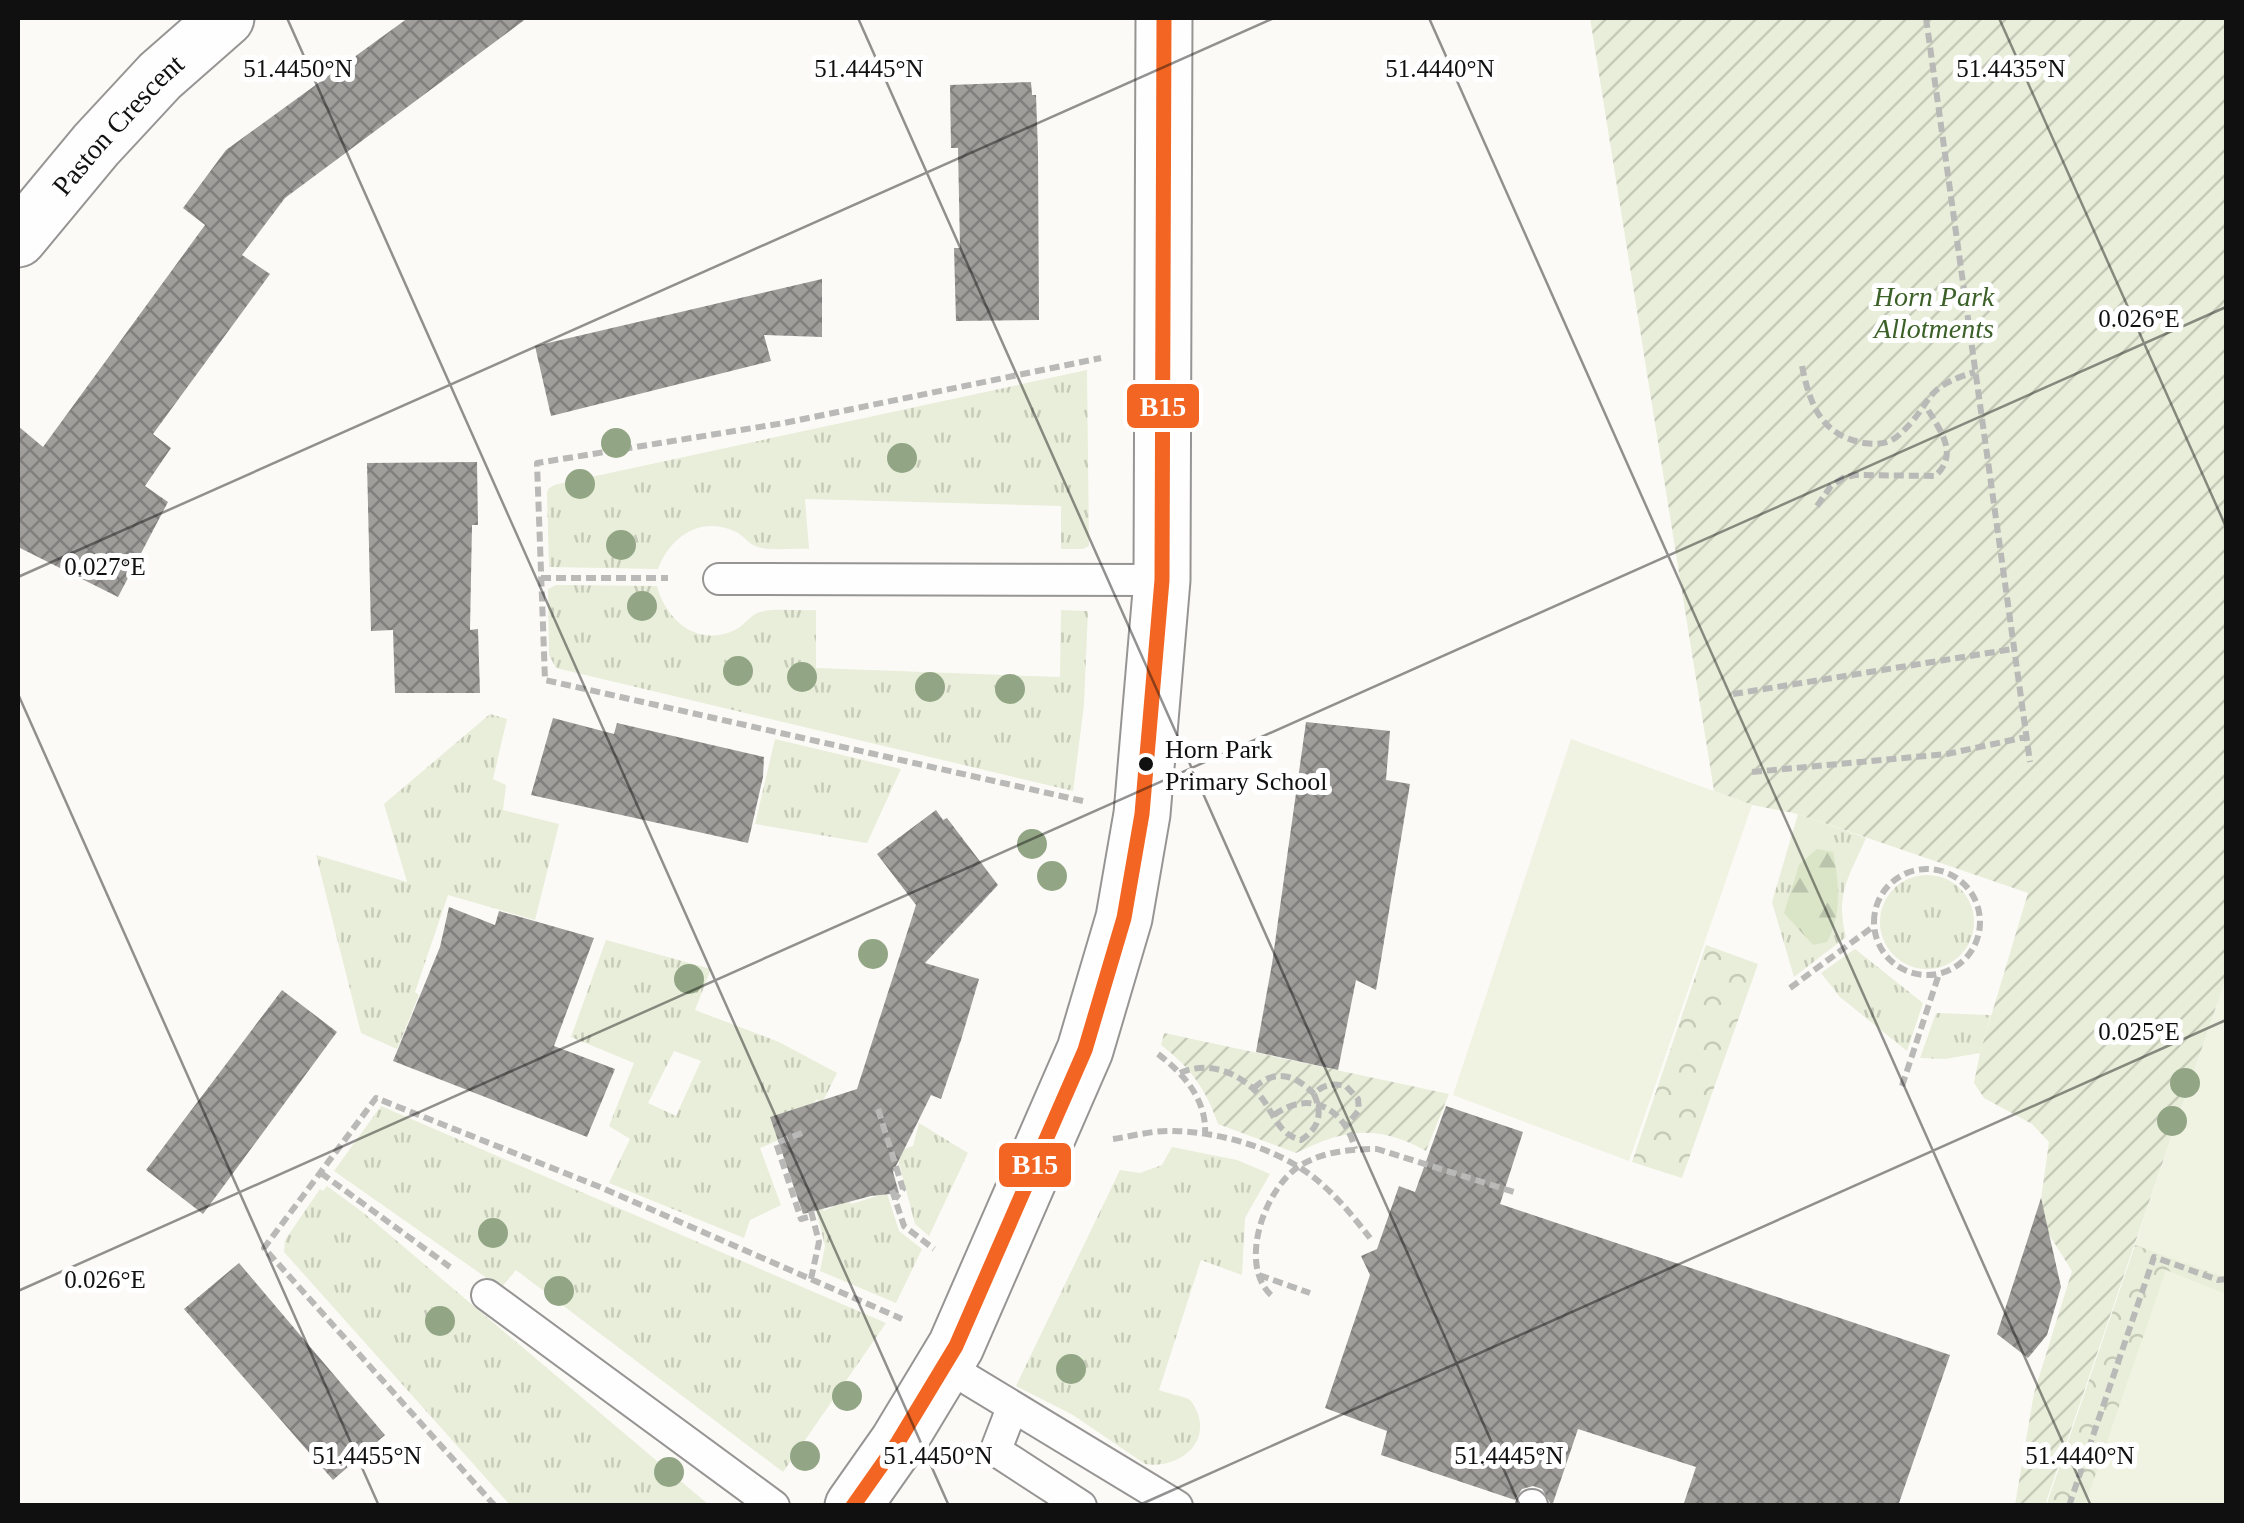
<svg xmlns="http://www.w3.org/2000/svg" width="2244" height="1523" viewBox="0 0 2244 1523" font-family="Georgia,serif">
	<style>
		.grass { fill: url(#grass-tufts); fill-rule: evenodd }
		.forest { fill: url(#forest-firs) }
		.park { fill: url(#park-crowns) }
		.garden { fill: url(#garden-furrows) }
		.pitch { fill: #f0f3e2 }
		.building { fill: url(#building-cross-hatch) }
		.lines { fill: none; stroke-linecap: round; stroke-linejoin: round }
		.service-casing { stroke: #969594; stroke-width: 34 }
		.minor-casing { stroke: #969594; stroke-width: 59 }
		.path { stroke: #b9b9b8; stroke-width: 6; stroke-dasharray: 10 5; stroke-linecap: butt }
		.service { stroke: #fffefe; stroke-width: 30 }
		.minor { stroke: #fffefe; stroke-width: 55 }
		.bus-1-casing { stroke: #fff; stroke-width: 22 }
		.bus-1 { stroke: #f26522; stroke-width: 15 }
		.tree { fill: #92a585 }
		.ticks { fill: none; stroke: #101010; stroke-width: 2.5; stroke-opacity: 0.45 }
		.bus-dot { fill: #101010; stroke: #fff; stroke-width: 4 }
		.labels { text-anchor: middle; dominant-baseline: central; stroke-width: 10; stroke-linejoin: round; paint-order: stroke }
		.bus-label { font-size: 26px; fill: #101010; stroke: #fff; text-anchor: start }
		.street-label { font-size: 28px; fill: #101010; stroke: #fff }
		.park-label { font-size: 28px; font-style: italic; fill: #3b6028; stroke: #fff }
		.ticks-label { font-size: 25px; text-anchor: middle; fill: #101010; stroke: #fff; stroke-width: 10; stroke-linejoin: round; paint-order: stroke }
		.line-badge { stroke: #fff; stroke-width: 4 }
		.badge-label { font-size: 28px; text-anchor: middle; font-weight: bold; fill: #fff }
	</style>
	<defs>
		<pattern id="grass-tufts" width="24" height="20" patternUnits="userSpaceOnUse" patternTransform="scale(2.5)"><rect width="24" height="20" fill="#e8eed9"/><path d="M3 7l-1-3M5 7V3M7 7l1-3M15 17l-1-3M17 17v-4M19 17l1-3" fill="none" stroke="#c6cbb9"/></pattern>
		<pattern id="forest-firs" width="22" height="20" patternUnits="userSpaceOnUse" patternTransform="scale(2.5)"><rect width="22" height="20" fill="#dae5c8"/><path d="M5 1l3.5 6h-7zM16 11l3.5 6h-7z" fill="#bac3ab"/></pattern>
		<pattern id="park-crowns" width="20" height="18" patternUnits="userSpaceOnUse" patternTransform="scale(2.5)"><rect width="20" height="18" fill="#e8eed9"/><path d="M2 6a3 3 0 1 1 6 0M12 15a3 3 0 1 1 6 0" fill="none" stroke="#c6cbb9"/></pattern>
		<pattern id="garden-furrows" width="10" height="10" patternUnits="userSpaceOnUse" patternTransform="scale(2.5)"><rect width="10" height="10" fill="#e8eed9"/><path d="M-1 1l2-2M0 10L10 0M9 11l2-2" fill="none" stroke="#c6cbb9"/></pattern>
		<pattern id="building-cross-hatch" width="8" height="8" patternUnits="userSpaceOnUse" patternTransform="scale(2.5)"><rect width="8" height="8" fill="#a09e9b"/><path d="M0 0l8 8M0 8l8-8" fill="none" stroke="#817f7d"/></pattern>
	</defs>
	<rect width="100%" height="100%" fill="#fcfaf6"/>
	<!-- grass -->
	<path class="grass" d="M1087,370L1089,546L1083,549H1061V506L805,499L809,549C794,548 766,552 753,545C746,541 742,534 734,531C700,516 670,537 658,569L549,567L547,494L548,489L554,485Z
		M556,585L657,586C666,620 697,648 735,630C744,626 751,614 760,612C776,608 798,611 816,610V668L1060,677L1061,610L1088,611L1084,705L1073,791L556,668L549,655L548,589Z
		M490,714L507,719L493,779L506,785L503,810L559,824L535,920L448,895L415,992L419,995L397,1049L361,1033L316,855L407,882L384,804Z
		M775,739L901,769L867,843L755,824Z
		M1798,814L1866,838C1849,877 1835,894 1846,937L1794,977L1772,902Z
		M1880 922a47 47 0 1 1 94 0a47 47 0 1 1-94 0Z
		M606,940L711,969L695,1010L779,1042L837,1073L821,1105L817,1099L781,1139L760,1148L781,1205L750,1220L744,1238L609,1183L630,1139L609,1126L634,1063L571,1037ZM674,1051L701,1061L676,1116L648,1103Z
		M1855,949L1923,1003L1907,1051L1840,997L1821,973Z
		M1936,1013L1991,1015L1980,1053L1945,1059L1920,1058Z
		M381,1106L886,1323L783,1472L516,1270L501,1288L334,1171Z
		M919,1123L968,1153L929,1236L915,1224L896,1152L913,1146Z
		M1172,1147L1237,1160L1270,1174L1245,1218L1242,1275L1201,1260L1159,1390C1167,1394 1182,1395 1190,1400C1193,1403 1197,1411 1198,1414C1209,1448 1174,1469 1145,1464L1073,1415L1016,1386L1120,1170L1140,1173L1162,1165Z
		M327,1186L365,1214L709,1505H510L284,1252L285,1240L320,1189L323,1191Z
		M887,1193L899,1231L922,1249L896,1303L820,1271L825,1246L816,1210L822,1208L824,1211L848,1199L851,1204Z"/>
	<!-- forest -->
	<path class="forest" d="M1817,849L1833,852C1839,881 1842,916 1827,942L1813,945L1784,913L1799,865Z"/>
	<!-- park -->
	<path class="park" d="M1706,945L1758,964L1682,1178L1632,1162Z
		M2226,979V1505L2046,1506Z"/>
	<!-- garden -->
	<path class="garden" d="M1590,18H2226V978L2045,1505H2015L2034,1393L2072,1271L2045,1228L2041,1199L2049,1142L2032,1124L1984,1098L1974,1083L1980,1053L2028,893L1798,814L1752,805L1714,791Z
		M1164,1033L1449,1094L1426,1151C1378,1124 1344,1129 1296,1153L1218,1124C1206,1089 1190,1067 1161,1045Z"/>
	<!-- pitch -->
	<path class="pitch" d="M1571,739L1752,805L1629,1161L1453,1095Z
		M2226,979V1278L2135,1245Z
		M2166,1270L2226,1294V1505H2085Z"/>
	<!-- building -->
	<path class="building" d="M408,18H527L285,198L242,255L270,274L153,434L171,448L145,486L168,502L118,597L18,547V426L43,447L205,225L183,208L226,150Z
		M1031,82L1032,95H1036L1038,151L1039,320L956,321L954,248H960L958,148H951L950,85Z
		M822,279V337L764,335L771,361L551,416L535,346Z
		M477,462L478,525H472L470,630L478,629L480,693H395L393,630L371,631L367,463Z
		M553,718L614,734L617,723L764,757L763,777L748,843L531,795Z
		M1306,722L1390,731L1386,780L1410,784L1376,990L1356,980L1338,1070L1256,1052L1272,964Z
		M936,810L943,820L947,818L998,885L925,963L979,979L961,1040L941,1099L931,1095L893,1172L899,1193L871,1196L803,1214L770,1117L857,1089L916,905L877,854Z
		M449,907L495,925L499,911L594,938L554,1046L615,1069L587,1137L393,1061L440,947Z
		M282,990L337,1032L203,1214L146,1170Z
		M1446,1106L1523,1132L1500,1204L1950,1355L1898,1506H1683L1696,1467L1578,1429L1552,1506L1542,1489L1533,1486L1522,1489L1515,1500L1381,1455L1387,1431L1325,1408L1370,1275L1361,1256L1377,1249L1399,1186L1415,1192Z
		M2041,1198L2061,1287L2047,1335L2028,1358L1997,1334Z
		M239,1263L385,1435L333,1480L184,1309Z"/>
	<g class="lines">
		<defs>
			<path id="service" d="M719,579L1162,580
				M487,1295L774,1506
				M946,1366L1177,1506
				M1012,1408L997,1447L1001,1454L1081,1506
				M1532,1506V1505"/>
			<g id="minor">
				<path id="s1" d="M18,239L96,145L160,76L226,18"/>
				<path d="M853,1506L898,1442L956,1346L1085,1050L1124,918L1142,814L1162,580L1164,18"/>
			</g>
		</defs>
		<!-- service casing -->
		<use href="#service" class="service-casing"/>
		<!-- minor casing -->
		<use href="#minor" class="minor-casing"/>
		<!-- path -->
		<path class="path" d="M1926,18L2030,762
			M1802,366C1810,405 1821,435 1864,443C1878,445 1890,444 1900,434C1935,402 1920,388 1975,372
			M1817,506L1831,486L1843,478L1855,475L1935,476C1961,453 1938,428 1924,403
			M541,578H668
			M1733,694L2013,649
			M1752,772L1947,754L2026,737
			M1083,801L545,680L537,463L784,423L1101,358
			M1874 922a53 53 0 1 1 106 0a53 53 0 1 1-106 0Z
			M1790,988L1874,926
			M1158,1054C1184,1074 1207,1100 1205,1134
			M1180,1073C1211,1059 1245,1075 1264,1101C1275,1117 1280,1135 1301,1140C1319,1128 1323,1115 1314,1094C1323,1084 1333,1083 1346,1086L1358,1099L1359,1110L1347,1125
			M1902,1086L1939,974
			M1254,1088C1275,1068 1296,1075 1314,1094
			M878,1109L903,1189L895,1199
			M1274,1115C1309,1089 1345,1108 1355,1149
			M802,1133L776,1143L801,1219L812,1216
			M1113,1139C1133,1136 1154,1130 1174,1131C1220,1132 1275,1148 1312,1176C1334,1193 1353,1216 1370,1238
			M321,1173L450,1267
			M892,1190L904,1226L934,1249
			M811,1211L819,1242L811,1279
			M1259,1275L1310,1293
			M1271,1295C1237,1263 1266,1186 1301,1165C1325,1151 1351,1149 1377,1149L1514,1192
			M495,1506L264,1248L376,1098L600,1187L902,1319
			M2069,1506L2154,1257L2218,1280L2226,1279"/>
		<!-- service -->
		<use href="#service" class="service"/>
		<!-- minor -->
		<use href="#minor" class="minor"/>
		<defs>
			<path id="bus-1" d="M853,1506L898,1442L956,1346L1085,1050L1124,918L1142,814L1162,580L1164,18"/>
		</defs>
		<!-- bus-1 casing -->
		<use href="#bus-1" class="bus-1-casing"/>
		<!-- bus-1 -->
		<use href="#bus-1" class="bus-1"/>
	</g>
	<!-- trees -->
	<g class="tree">
		<circle cx="616" cy="443" r="15"/>
		<circle cx="902" cy="458" r="15"/>
		<circle cx="580" cy="484" r="15"/>
		<circle cx="621" cy="545" r="15"/>
		<circle cx="642" cy="606" r="15"/>
		<circle cx="738" cy="671" r="15"/>
		<circle cx="802" cy="677" r="15"/>
		<circle cx="930" cy="687" r="15"/>
		<circle cx="1010" cy="689" r="15"/>
		<circle cx="1032" cy="844" r="15"/>
		<circle cx="1052" cy="876" r="15"/>
		<circle cx="873" cy="954" r="15"/>
		<circle cx="689" cy="979" r="15"/>
		<circle cx="2185" cy="1083" r="15"/>
		<circle cx="2172" cy="1121" r="15"/>
		<circle cx="493" cy="1233" r="15"/>
		<circle cx="559" cy="1291" r="15"/>
		<circle cx="440" cy="1321" r="15"/>
		<circle cx="1071" cy="1369" r="15"/>
		<circle cx="847" cy="1396" r="15"/>
		<circle cx="805" cy="1456" r="15"/>
		<circle cx="669" cy="1472" r="15"/>
	</g>
	<!-- ticks -->
	<path class="ticks" d="M287,18L949,1506M858,18L1520,1506M1429,18L2091,1506M1999,18L2226,527M18,577L1274,18M18,694L379,1506M18,1291L2226,307M1137,1506L2226,1020"/>
	<!-- markers -->
	<circle class="bus-dot" cx="1146" cy="764" r="9"/>
	<g class="labels">
		<!-- bus labels -->
		<g class="bus-label">
			<text x="1165" y="749">Horn Park<tspan x="1165" dy="32">Primary School</tspan></text>
		</g>
		<!-- street labels -->
		<g class="street-label">
			<text stroke="none"><textPath href="#s1" startOffset="152">Paston Crescent</textPath></text>
		</g>
		<!-- park labels -->
		<g class="park-label">
			<text x="1934" y="296">Horn Park<tspan x="1934" dy="32">Allotments</tspan></text>
		</g>
	</g>
	<g class="ticks-label">
		<text x="298" y="77">51.4450°N</text>
		<text x="869" y="77">51.4445°N</text>
		<text x="1440" y="77">51.4440°N</text>
		<text x="2011" y="77">51.4435°N</text>
		<text x="2139" y="327">0.026°E</text>
		<text x="105" y="575">0.027°E</text>
		<text x="2139" y="1040">0.025°E</text>
		<text x="105" y="1288">0.026°E</text>
		<text x="367" y="1464">51.4455°N</text>
		<text x="938" y="1464">51.4450°N</text>
		<text x="1509" y="1464">51.4445°N</text>
		<text x="2080" y="1464">51.4440°N</text>
	</g>
	<g class="line-badge">
		<rect x="1125" y="382" width="76" height="48" rx="10" fill="#f26522"/>
		<rect x="997" y="1141" width="76" height="48" rx="10" fill="#f26522"/>
	</g>
	<g class="badge-label">
		<text x="1163" y="416">B15</text>
		<text x="1035" y="1174">B15</text>
	</g>
	<!-- border -->
	<rect width="2244" height="1523" fill="none" stroke="#101010" stroke-width="40"/>
</svg>
